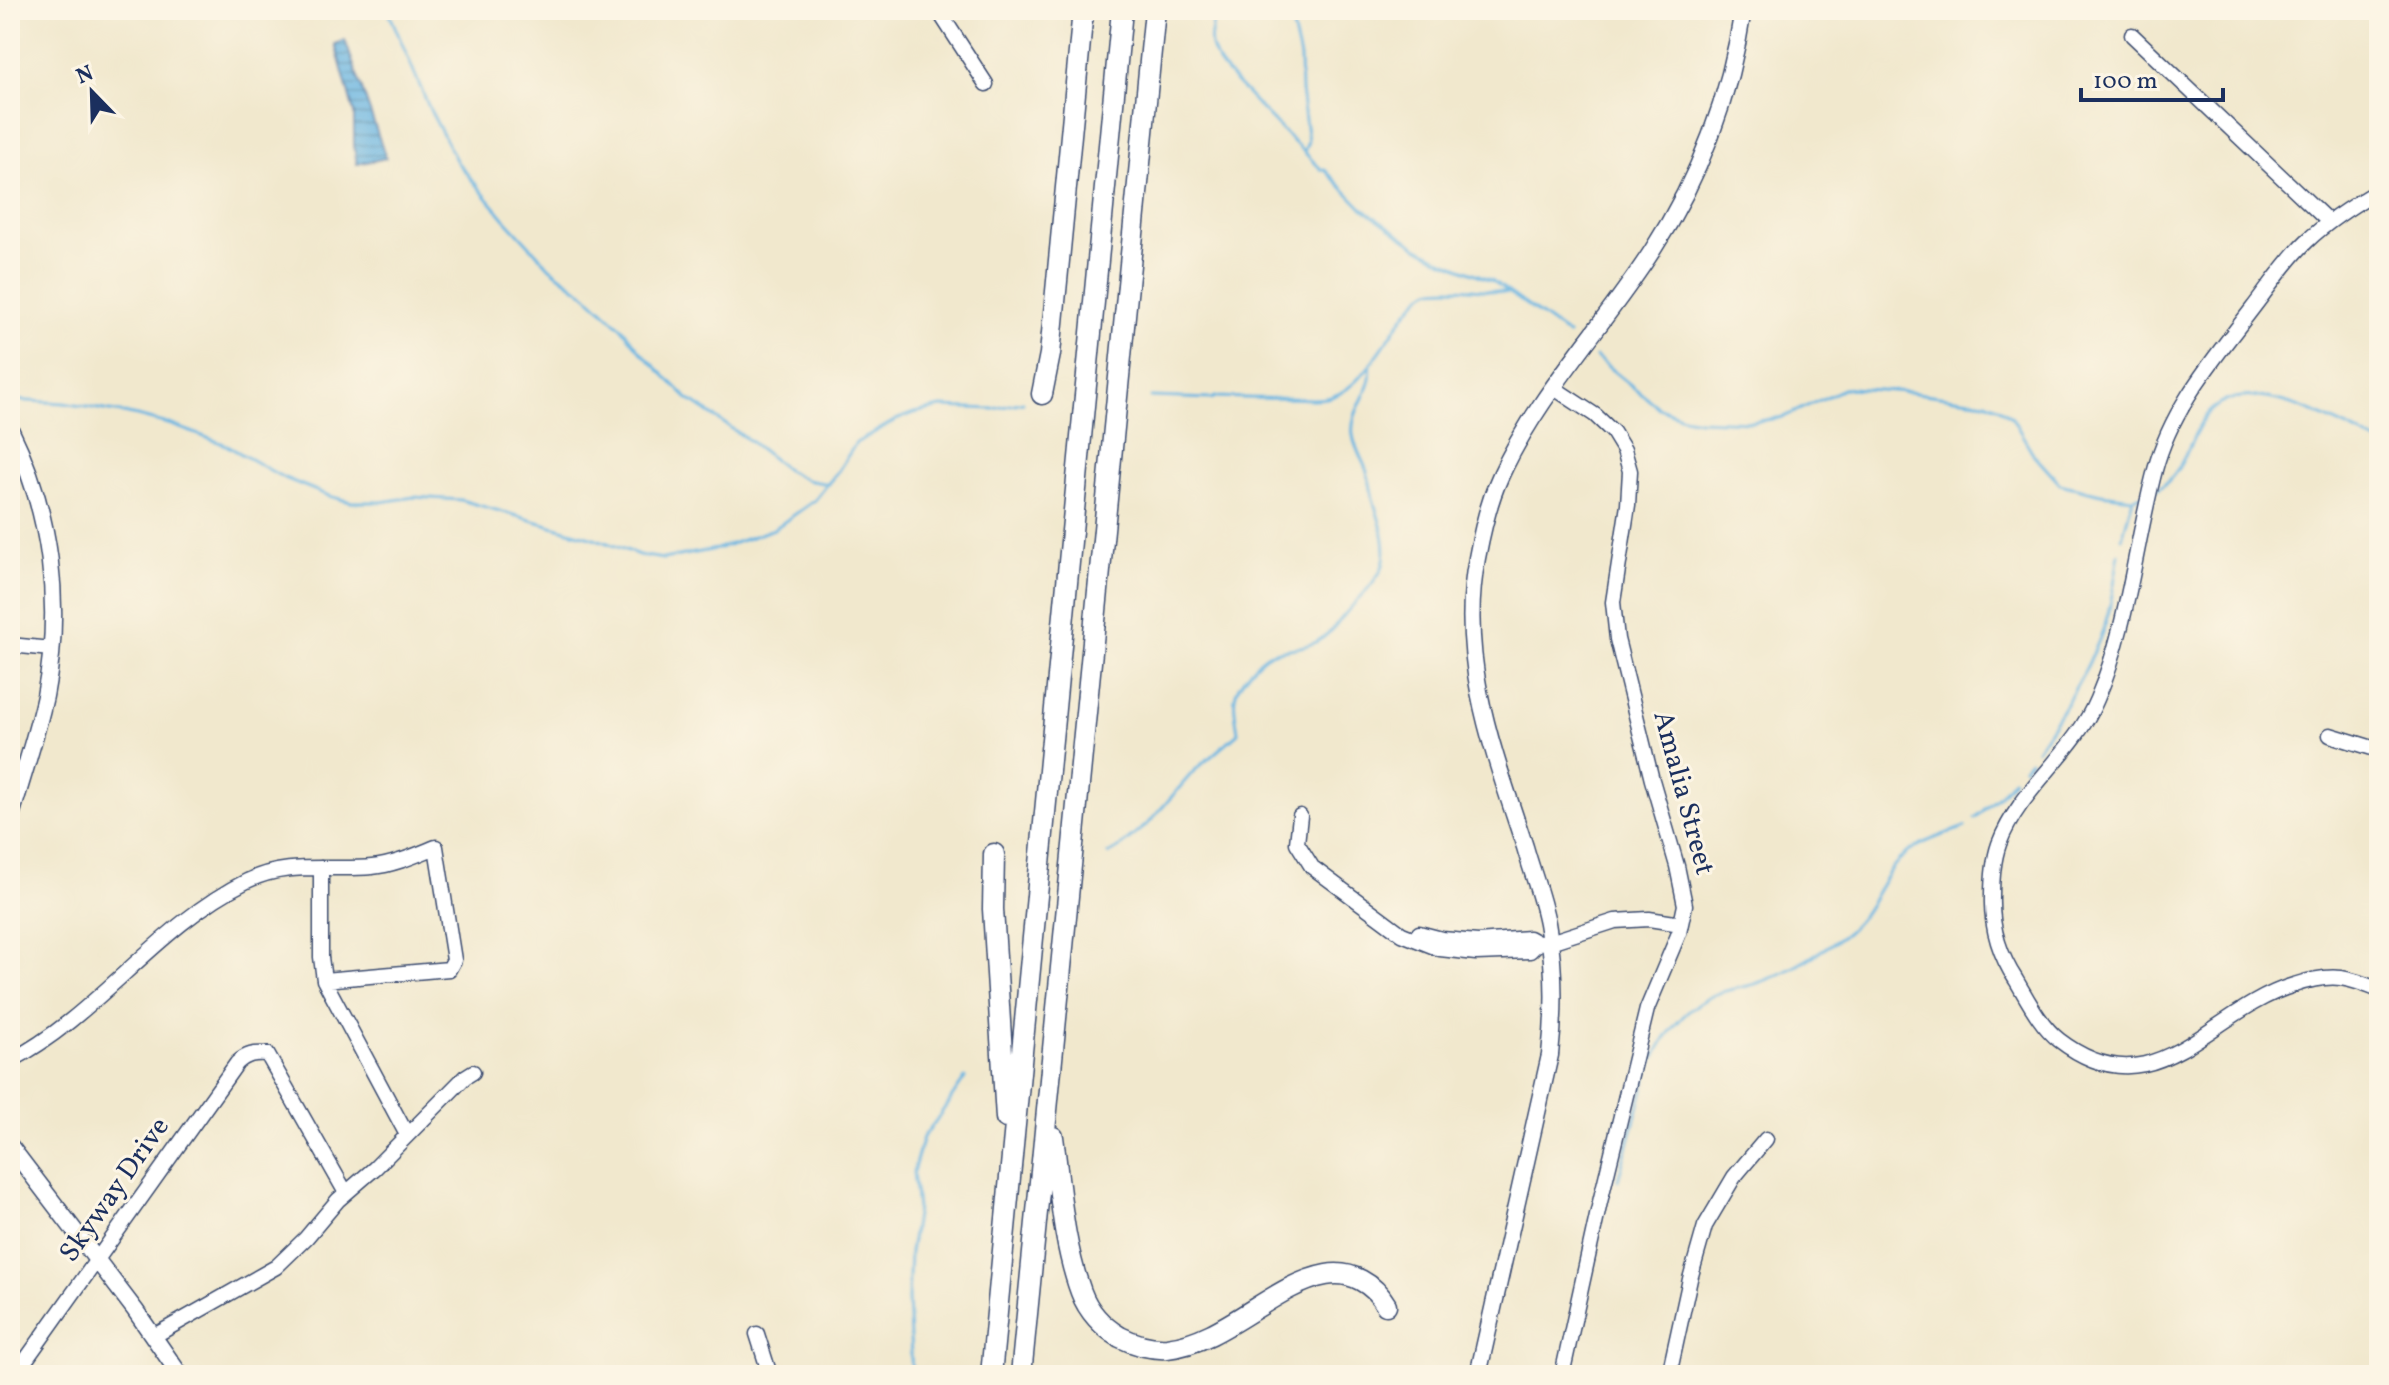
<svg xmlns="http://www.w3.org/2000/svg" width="2389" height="1385" viewBox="0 0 2389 1385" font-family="Vollkorn,serif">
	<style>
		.water { fill: url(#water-rules); stroke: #4272a0; stroke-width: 2 }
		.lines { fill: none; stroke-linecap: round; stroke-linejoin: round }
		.stream { stroke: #69b5e2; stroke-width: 3 }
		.minor-casing { stroke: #3b4b6f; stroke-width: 17 }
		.major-casing { stroke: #3b4b6f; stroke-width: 19 }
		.highway-casing { stroke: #3b4b6f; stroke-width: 23 }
		.minor { stroke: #fff; stroke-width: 14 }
		.major { stroke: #fff; stroke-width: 16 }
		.highway { stroke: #fff; stroke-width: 20 }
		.labels { text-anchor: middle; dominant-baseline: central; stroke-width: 6; stroke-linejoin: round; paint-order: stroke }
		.street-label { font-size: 28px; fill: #1b2f5e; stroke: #fcf5e5 }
	</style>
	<defs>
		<pattern id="water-rules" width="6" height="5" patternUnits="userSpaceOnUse" patternTransform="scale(2)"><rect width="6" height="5" fill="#69b5e2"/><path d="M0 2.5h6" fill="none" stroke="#5694ba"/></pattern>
	</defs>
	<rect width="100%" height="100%" fill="#fcf5e5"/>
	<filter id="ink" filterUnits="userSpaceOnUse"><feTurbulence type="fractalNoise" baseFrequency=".0125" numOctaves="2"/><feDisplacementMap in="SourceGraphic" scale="16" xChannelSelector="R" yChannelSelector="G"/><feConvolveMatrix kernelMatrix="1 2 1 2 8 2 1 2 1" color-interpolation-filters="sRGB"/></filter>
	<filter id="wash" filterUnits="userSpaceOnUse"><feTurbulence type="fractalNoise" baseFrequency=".006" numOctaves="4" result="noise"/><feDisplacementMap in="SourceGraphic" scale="32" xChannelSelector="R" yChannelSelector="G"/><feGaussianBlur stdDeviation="1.8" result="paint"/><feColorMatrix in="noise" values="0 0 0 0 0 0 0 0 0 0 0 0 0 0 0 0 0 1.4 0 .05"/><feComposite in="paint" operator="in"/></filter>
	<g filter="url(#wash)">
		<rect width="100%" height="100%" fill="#f1e8cd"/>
		<!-- water -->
		<path class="water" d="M345,40L386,158L357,164L354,146V113L335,44Z"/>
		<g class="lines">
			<!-- stream -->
			<path class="stream" d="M388,10L430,110L457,162L504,218L550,268L585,294L622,328L641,352L687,398L750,441L787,470L806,480L829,484
				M1213,10C1216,24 1206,37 1213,52C1221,69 1236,82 1248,95C1271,120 1297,145 1322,170H1325L1361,207L1417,247L1442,260L1493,281L1568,335
				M1289,10L1300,58L1301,91L1308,141L1304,152
				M1596,357L1659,408L1683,417L1699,420L1753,422L1784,417L1843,389L1850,388L1908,392L1986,402L2000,408L2012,418L2034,455L2060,484L2101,494L2133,498L2142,495
				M1151,397L1212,399L1215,397C1240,398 1264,399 1288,398C1303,398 1317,401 1331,397C1364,387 1387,337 1408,311C1414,304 1421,294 1430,290C1444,285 1493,291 1509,293
				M10,400L64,403L133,415L172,425L224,444L282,477L329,496L351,502H381L414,497L461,500L594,538L639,555L663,559L717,549L774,529L815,500L838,471L856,443L896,420L914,413L941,407L994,409L1023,402
				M2158,489C2179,477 2188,448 2198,428C2233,359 2331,422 2379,443
				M2122,538L2133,498
				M2036,750C2063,710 2088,672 2104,627C2112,605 2115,576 2119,554
				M2024,767L2030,760
				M1975,818L2000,795L2013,779
				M1108,854L1120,847L1148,824L1193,772L1238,733C1237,722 1233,708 1235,697C1237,683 1261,655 1274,652C1288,648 1302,649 1316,642C1333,633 1341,617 1354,604C1362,596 1380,576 1383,565C1389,543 1379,520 1373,499C1371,489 1370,479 1366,469C1362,459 1354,446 1353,435C1349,410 1375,390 1370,365
				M1618,1180L1648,1072C1661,1040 1681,1010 1714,995C1727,989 1742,988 1755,984C1786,974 1815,956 1841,937C1872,914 1876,884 1899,860C1916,843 1943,835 1965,827
				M912,1375L908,1299L910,1252L917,1209L913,1172L923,1137L935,1122L965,1078"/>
		</g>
	</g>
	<g filter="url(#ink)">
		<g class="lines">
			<defs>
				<path id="minor" d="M938,10L986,84
					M2132,35L2329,222
					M2379,190C2353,205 2329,220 2307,241C2286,261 2270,286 2252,309C2214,359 2171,408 2155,470C2135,545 2128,627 2097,699C2074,754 2020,788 1999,844C1993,861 1992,879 1992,897C1991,928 1999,954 2016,980C2028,1000 2040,1025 2059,1040C2155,1114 2207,1011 2294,985C2309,980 2325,976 2341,978C2354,980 2367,985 2379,990
					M1554,388L1595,415L1613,432L1624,450L1630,471L1628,505L1613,602L1617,639L1652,780L1677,866L1685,905L1679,933L1647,1009L1600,1202L1562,1375
					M10,645L51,649
					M2330,735L2379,750
					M1300,816L1297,843L1312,867L1402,934L1440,949L1476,953L1530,951L1538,943
					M321,868V957L324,980
					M1419,933L1442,939L1478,942L1529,938L1538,943L1550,942L1615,921L1649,919L1681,924
					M10,1061C98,1015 156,926 247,881C287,861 329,871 372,867C394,865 416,855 436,847L454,960L449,969L324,980L407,1135
					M757,1334L770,1375
					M154,1336L276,1267L306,1238L338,1200L375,1168L465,1077L473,1072
					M15,1375L237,1063C247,1054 254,1053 267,1054L346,1193
					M1669,1375L1690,1279L1705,1226L1734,1177L1766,1139"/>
				<path id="major" d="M10,429C51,512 63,604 45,696C36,737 22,778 10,819
					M10,1146L135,1310L180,1375
					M1478,1375L1550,1055C1555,1011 1555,966 1547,923C1542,897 1532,872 1525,847C1494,753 1457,659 1477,558C1482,531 1488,503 1500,477C1537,395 1604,326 1652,251C1700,177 1730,97 1743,10"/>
				<path id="highway" d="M1042,394L1050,354L1083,10
					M994,854L993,909L1006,1118
					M1053,1137C1060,1188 1063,1244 1081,1292C1088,1311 1103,1327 1120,1337C1134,1344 1151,1349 1167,1348C1225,1342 1272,1285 1326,1275C1351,1270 1374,1284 1386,1305
					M991,1375L1122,10
					M1021,1375L1155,10"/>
			</defs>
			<!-- minor casing -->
			<use href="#minor" class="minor-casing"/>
			<!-- major casing -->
			<use href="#major" class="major-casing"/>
			<!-- highway casing -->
			<use href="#highway" class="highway-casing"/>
			<!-- minor -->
			<use href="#minor" class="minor"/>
			<!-- major -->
			<use href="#major" class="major"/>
			<!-- highway -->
			<use href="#highway" class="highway"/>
		</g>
	</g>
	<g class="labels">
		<!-- street labels -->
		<g class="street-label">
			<text transform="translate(1683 793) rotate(75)">Amalia Street</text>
			<text transform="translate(115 1190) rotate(-55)">Skyway Drive</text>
		</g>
	</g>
	<!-- margin -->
	<rect width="2389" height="1385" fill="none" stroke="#fcf5e5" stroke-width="40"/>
	<!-- north arrow -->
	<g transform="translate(92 92) rotate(337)" stroke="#fcf5e5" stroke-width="6" paint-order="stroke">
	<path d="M0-6L14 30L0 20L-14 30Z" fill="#1b2f5e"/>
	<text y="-12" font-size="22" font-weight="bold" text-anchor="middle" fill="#1b2f5e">N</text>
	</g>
	<!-- scale -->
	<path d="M2081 88v12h142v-12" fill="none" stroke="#1b2f5e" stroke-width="4"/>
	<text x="2093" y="88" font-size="24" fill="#1b2f5e" stroke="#fcf5e5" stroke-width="6" paint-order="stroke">100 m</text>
</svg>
